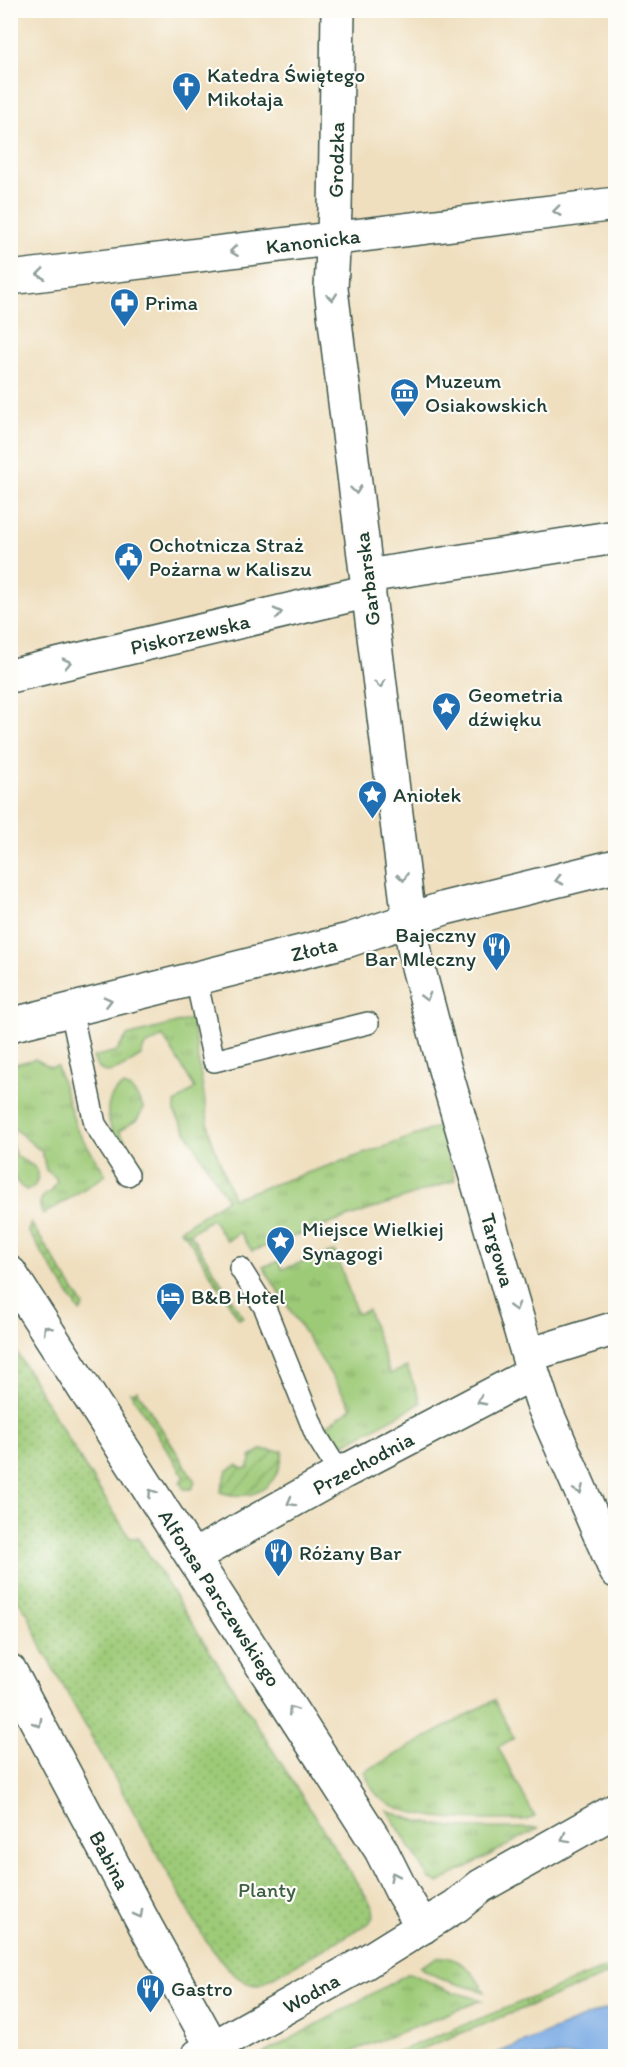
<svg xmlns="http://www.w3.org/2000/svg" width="626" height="2067" viewBox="0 0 626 2067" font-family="Itim,sans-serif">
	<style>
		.grass { fill: url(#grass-tufts); stroke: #5e8456; stroke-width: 1.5 }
		.park { fill: url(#park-dots); stroke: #5e8456; stroke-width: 1.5 }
		.garden { fill: url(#garden-furrows); stroke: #5e8456; stroke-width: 1.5 }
		.water { fill: #7aabe5; stroke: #4c748c; stroke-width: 1.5 }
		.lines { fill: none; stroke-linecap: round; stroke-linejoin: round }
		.lane-casing { stroke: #3e5549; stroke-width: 24 }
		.street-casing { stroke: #3e5549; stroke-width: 36 }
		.lane { stroke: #fff; stroke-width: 21 }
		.street { stroke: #fff; stroke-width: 33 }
		.oneway { stroke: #8f9e9a }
		.labels { text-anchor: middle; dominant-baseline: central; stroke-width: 4.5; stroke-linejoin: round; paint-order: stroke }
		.poi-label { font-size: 21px; fill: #1f3d34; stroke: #fdfcf7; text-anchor: start }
		.street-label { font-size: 21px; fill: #1f3d34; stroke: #fdfcf7 }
		.park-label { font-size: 21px; fill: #3e6045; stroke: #fdfcf7 }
	</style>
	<defs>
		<pattern id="grass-tufts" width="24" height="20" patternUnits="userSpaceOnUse" patternTransform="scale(1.5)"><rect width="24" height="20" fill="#9dca77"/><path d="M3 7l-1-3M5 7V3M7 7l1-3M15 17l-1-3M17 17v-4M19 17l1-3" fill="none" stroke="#7fa562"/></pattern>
		<pattern id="park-dots" width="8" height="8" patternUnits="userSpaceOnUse" patternTransform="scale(1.5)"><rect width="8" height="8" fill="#9dca77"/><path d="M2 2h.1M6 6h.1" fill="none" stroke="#7fa562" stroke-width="1.8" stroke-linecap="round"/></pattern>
		<pattern id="garden-furrows" width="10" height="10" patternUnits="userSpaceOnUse" patternTransform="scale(1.5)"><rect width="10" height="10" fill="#9dca77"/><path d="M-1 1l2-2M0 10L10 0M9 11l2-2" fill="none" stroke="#7fa562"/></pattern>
	</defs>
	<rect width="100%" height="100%" fill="#fdfcf7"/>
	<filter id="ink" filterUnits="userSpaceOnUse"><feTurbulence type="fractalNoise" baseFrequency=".0167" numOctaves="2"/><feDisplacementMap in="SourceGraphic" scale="12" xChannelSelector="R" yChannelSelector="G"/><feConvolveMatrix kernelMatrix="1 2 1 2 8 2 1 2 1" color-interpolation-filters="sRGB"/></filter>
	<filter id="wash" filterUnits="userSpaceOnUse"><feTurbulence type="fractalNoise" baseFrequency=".008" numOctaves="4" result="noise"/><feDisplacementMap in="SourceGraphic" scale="24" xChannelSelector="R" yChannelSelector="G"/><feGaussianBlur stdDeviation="1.35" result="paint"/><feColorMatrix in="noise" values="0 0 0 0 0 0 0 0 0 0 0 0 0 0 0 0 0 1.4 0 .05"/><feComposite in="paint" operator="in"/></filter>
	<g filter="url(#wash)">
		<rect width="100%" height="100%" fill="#efdfbf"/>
		<!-- grass -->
		<path class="grass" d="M192,1019L210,1134L233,1198L384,1147L440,1126L455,1180L252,1251L240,1232L227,1241L212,1219L190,1233H182L180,1230L227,1199L175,1113V1103L195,1088L163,1036L144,1047L141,1056C125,1065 101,1086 93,1057L117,1051L127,1036Z
			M35,1059L50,1067L57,1066L77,1130L106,1175L43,1215C37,1205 40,1195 51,1192L57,1182L55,1177L46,1170L42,1152L11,1126V1065Z
			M123,1086C134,1088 138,1099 144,1108L137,1120L119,1131L142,1166L136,1169C124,1149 101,1125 110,1100C113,1093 116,1089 123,1086Z
			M10,1138C13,1144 12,1151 17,1156C25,1164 43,1165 37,1181C35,1187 32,1188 26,1190C7,1179 10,1157 10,1138Z
			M335,1251L357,1314L368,1310L390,1374L407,1367L421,1403L345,1444L337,1439L326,1426L352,1408L263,1267L279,1261L282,1269Z
			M494,1700L514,1738L498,1747L535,1817L526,1820C483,1819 418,1824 381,1799C374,1794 368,1780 364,1772Z
			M387,1810C435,1833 487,1828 539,1828L438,1883L430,1879Z
			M446,1957C467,1962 474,1974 485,1992L441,1979L420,1967L436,1958Z
			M615,1964V1972L404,2056H387Z
			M409,1973L450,1991L482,2000L340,2056H260Z"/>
		<!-- park -->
		<path class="park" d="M10,1341L85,1467L130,1538H138L373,1908L374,1917L368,1924L259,1985C237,1986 219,1957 206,1941L43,1650L28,1614L11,1590Z"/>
		<!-- garden -->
		<path class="garden" d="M31,1223L84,1306L80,1312L28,1231Z
			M184,1232L190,1233L243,1317L239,1319Z
			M137,1390L193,1478L195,1482L192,1489H184L180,1482L184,1476L130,1392L134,1393Z
			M261,1450L283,1451C279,1487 254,1503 220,1492L227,1471L237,1465L244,1469L248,1468L251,1461L250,1457Z"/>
		<!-- water -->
		<path class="water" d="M615,2005V2056H490Z"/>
	</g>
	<g filter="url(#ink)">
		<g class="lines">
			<defs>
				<path id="lane" d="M196,979L214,1061L368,1023
					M71,1010L95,1124L128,1175
					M240,1268L265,1308L316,1435L340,1474"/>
				<path id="street" d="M338,10L335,209L331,289L409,919L417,963L444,1066L533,1373L544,1407L616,1571
					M10,278L616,204
					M367,576L616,537
					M10,676L369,591
					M10,1025L349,940L445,908L616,866
					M10,1273L381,1850L403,1894L423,1927
					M529,1355L616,1328
					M194,1556L340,1474L533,1373
					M10,1671L146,1927L213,2048
					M198,2056L366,1962L456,1906L481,1886L616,1810"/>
			</defs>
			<!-- lane casing -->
			<use href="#lane" class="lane-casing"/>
			<!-- street casing -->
			<use href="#street" class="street-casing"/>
			<!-- lane -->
			<use href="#lane" class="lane"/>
			<!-- street -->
			<use href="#street" class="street"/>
		</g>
		<!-- one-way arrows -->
		<defs><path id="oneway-chevron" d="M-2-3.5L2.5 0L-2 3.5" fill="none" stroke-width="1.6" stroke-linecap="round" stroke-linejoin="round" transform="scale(1.5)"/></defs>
		<g class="oneway">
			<use href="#oneway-chevron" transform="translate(557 211) rotate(173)"/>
			<use href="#oneway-chevron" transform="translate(234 251) rotate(173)"/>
			<use href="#oneway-chevron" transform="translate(41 274) rotate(173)"/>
			<use href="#oneway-chevron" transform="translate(332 297) rotate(84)"/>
			<use href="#oneway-chevron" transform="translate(356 490) rotate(83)"/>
			<use href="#oneway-chevron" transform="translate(278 613) rotate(-13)"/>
			<use href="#oneway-chevron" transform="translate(67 663) rotate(-13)"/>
			<use href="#oneway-chevron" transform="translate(380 684) rotate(83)"/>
			<use href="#oneway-chevron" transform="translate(403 877) rotate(81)"/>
			<use href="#oneway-chevron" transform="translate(559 880) rotate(165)"/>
			<use href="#oneway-chevron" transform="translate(426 997) rotate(75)"/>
			<use href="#oneway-chevron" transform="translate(108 1001) rotate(-14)"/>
			<use href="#oneway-chevron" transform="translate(515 1307) rotate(74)"/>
			<use href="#oneway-chevron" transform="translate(47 1329) rotate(-123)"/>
			<use href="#oneway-chevron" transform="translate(481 1401) rotate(152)"/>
			<use href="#oneway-chevron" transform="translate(579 1490) rotate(67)"/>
			<use href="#oneway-chevron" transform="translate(152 1493) rotate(-123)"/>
			<use href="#oneway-chevron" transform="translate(291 1502) rotate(151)"/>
			<use href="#oneway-chevron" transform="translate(292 1710) rotate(-123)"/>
			<use href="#oneway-chevron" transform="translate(38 1723) rotate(62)"/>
			<use href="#oneway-chevron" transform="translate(565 1838) rotate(151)"/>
			<use href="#oneway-chevron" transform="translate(394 1876) rotate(-116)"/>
			<use href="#oneway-chevron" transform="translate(139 1914) rotate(62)"/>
		</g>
	</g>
	<!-- icons -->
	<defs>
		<symbol id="church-pin" viewBox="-11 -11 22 30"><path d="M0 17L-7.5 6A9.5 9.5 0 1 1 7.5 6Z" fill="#1f6fb2" stroke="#fdfcf7"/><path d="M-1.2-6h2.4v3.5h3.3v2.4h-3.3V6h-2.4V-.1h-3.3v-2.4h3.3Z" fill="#fff"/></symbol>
		<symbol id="pharmacy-pin" viewBox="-11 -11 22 30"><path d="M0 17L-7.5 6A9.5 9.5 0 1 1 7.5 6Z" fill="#1f6fb2" stroke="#fdfcf7"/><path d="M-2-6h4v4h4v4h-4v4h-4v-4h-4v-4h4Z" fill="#fff"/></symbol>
		<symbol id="museum-pin" viewBox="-11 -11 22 30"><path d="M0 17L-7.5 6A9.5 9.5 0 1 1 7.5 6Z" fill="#1f6fb2" stroke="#fdfcf7"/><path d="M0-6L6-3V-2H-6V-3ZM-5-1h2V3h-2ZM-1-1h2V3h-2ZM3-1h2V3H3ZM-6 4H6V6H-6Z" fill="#fff"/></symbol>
		<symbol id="civic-pin" viewBox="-11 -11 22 30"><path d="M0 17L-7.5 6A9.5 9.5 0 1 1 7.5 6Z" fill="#1f6fb2" stroke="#fdfcf7"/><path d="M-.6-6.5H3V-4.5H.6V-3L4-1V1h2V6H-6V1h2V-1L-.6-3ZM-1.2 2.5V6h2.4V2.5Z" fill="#fff"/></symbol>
		<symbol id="sight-pin" viewBox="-11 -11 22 30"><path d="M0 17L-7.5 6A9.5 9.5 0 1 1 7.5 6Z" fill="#1f6fb2" stroke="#fdfcf7"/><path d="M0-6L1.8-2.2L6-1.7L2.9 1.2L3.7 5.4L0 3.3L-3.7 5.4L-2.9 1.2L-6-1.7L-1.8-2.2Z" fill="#fff"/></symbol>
		<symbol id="restaurant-pin" viewBox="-11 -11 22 30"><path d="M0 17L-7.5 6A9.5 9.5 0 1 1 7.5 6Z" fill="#1f6fb2" stroke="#fdfcf7"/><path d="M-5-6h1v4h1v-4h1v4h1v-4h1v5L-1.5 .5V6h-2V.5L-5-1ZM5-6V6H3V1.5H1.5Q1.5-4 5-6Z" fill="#fff"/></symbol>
		<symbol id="hotel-pin" viewBox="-11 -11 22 30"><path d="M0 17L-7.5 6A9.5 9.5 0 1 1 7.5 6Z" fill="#1f6fb2" stroke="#fdfcf7"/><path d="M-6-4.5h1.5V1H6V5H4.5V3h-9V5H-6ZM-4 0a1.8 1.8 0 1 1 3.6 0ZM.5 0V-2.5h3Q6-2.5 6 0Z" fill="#fff"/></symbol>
	</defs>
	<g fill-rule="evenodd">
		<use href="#church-pin" x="170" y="70" width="33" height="45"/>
		<use href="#pharmacy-pin" x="108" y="286" width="33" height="45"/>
		<use href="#museum-pin" x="388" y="376" width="33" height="45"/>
		<use href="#civic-pin" x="112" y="540" width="33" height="45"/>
		<use href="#sight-pin" x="430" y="690" width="33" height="45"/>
		<use href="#sight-pin" x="356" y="778" width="33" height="45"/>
		<use href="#restaurant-pin" x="480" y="930" width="33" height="45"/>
		<use href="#sight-pin" x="264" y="1224" width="33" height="45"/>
		<use href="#hotel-pin" x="154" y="1280" width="33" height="45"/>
		<use href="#restaurant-pin" x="262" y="1536" width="33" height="45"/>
		<use href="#restaurant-pin" x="134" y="1972" width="33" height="45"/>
	</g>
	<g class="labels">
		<!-- poi labels -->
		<g class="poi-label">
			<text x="207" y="74">Katedra Świętego<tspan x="207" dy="24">Mikołaja</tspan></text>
			<text x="145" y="302">Prima</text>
			<text x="425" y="380">Muzeum<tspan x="425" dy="24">Osiakowskich</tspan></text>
			<text x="149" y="544">Ochotnicza Straż<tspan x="149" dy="24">Pożarna w Kaliszu</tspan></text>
			<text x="468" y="694">Geometria<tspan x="468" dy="24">dźwięku</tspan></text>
			<text x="393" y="794">Aniołek</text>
			<text x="476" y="934" text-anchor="end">Bajeczny<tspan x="476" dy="24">Bar Mleczny</tspan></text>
			<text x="302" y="1228">Miejsce Wielkiej<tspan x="302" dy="24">Synagogi</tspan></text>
			<text x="191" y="1296">B&amp;B Hotel</text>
			<text x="299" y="1552">Różany Bar</text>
			<text x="171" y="1988">Gastro</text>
		</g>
		<!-- street labels -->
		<g class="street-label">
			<text transform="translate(336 160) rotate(-89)">Grodzka</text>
			<text transform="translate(313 241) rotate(-7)">Kanonicka</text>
			<text transform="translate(367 579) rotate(-97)">Garbarska</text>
			<text transform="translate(190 634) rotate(-13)">Piskorzewska</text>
			<text transform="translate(314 949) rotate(-14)">Złota</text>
			<text transform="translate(498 1250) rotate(74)">Targowa</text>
			<text transform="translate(363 1463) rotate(-28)">Przechodnia</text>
			<text transform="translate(220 1598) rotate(57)">Alfonsa Parczewskiego</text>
			<text transform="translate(110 1860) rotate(62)">Babina</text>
			<text transform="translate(311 1993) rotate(-29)">Wodna</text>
		</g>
		<!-- park labels -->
		<g class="park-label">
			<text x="267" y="1889">Planty</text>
		</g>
	</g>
	<!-- margin -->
	<rect width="626" height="2067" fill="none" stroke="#fdfcf7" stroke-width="36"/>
</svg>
